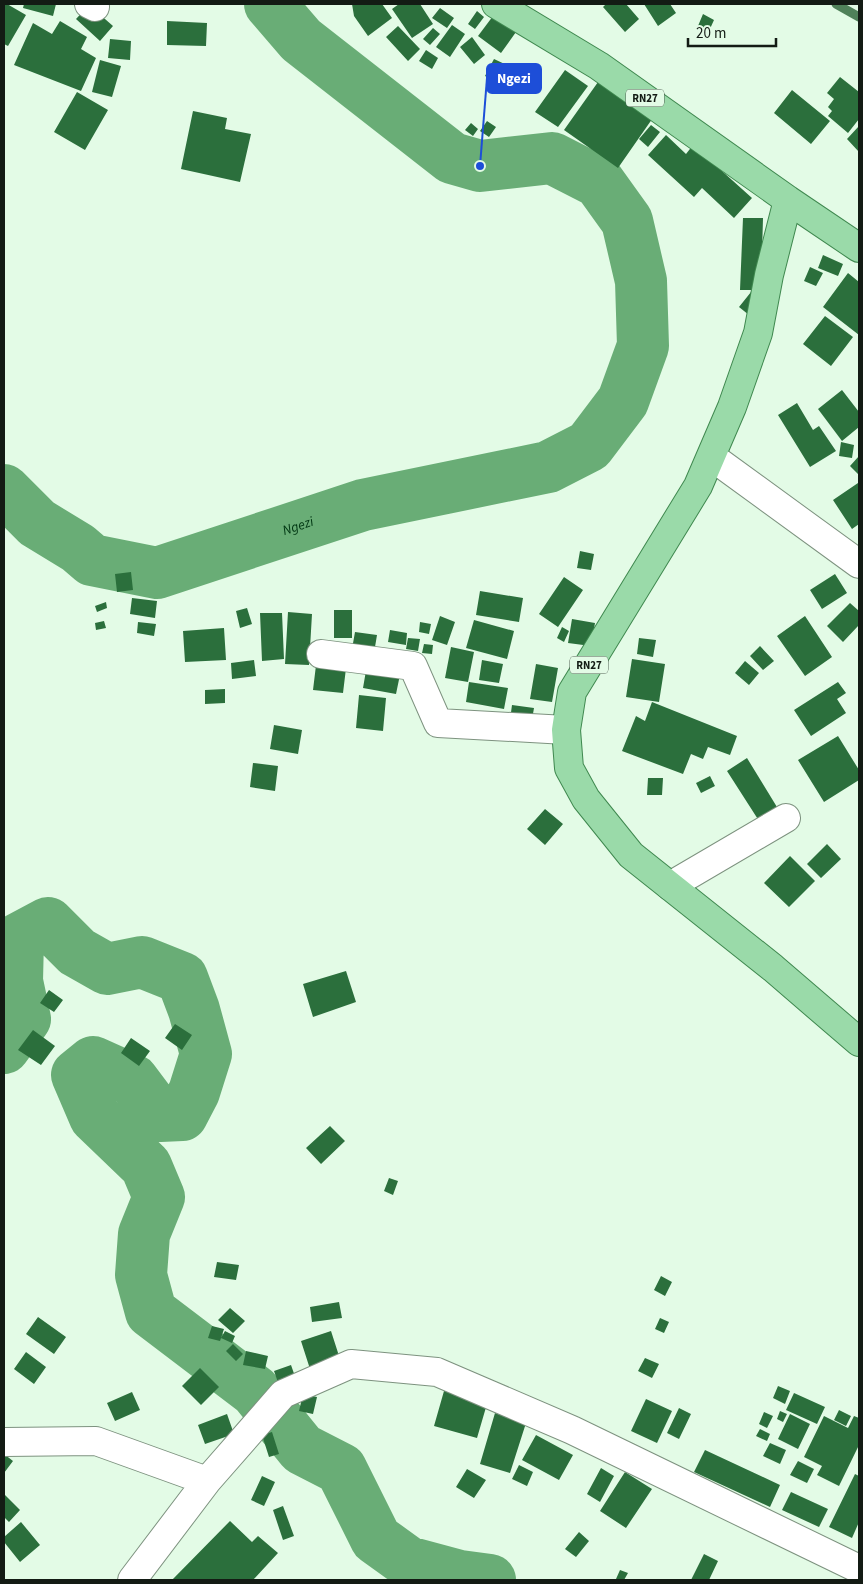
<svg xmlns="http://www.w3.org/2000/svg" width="863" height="1584" viewBox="0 0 863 1584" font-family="'Source Sans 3',sans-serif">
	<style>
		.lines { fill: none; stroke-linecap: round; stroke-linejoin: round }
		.stream { stroke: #4f8159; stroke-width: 9 }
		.river { stroke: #69ad76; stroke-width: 52 }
		.building { fill: #2b6f3c }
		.minor-casing { stroke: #7d927f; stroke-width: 30 }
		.major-casing { stroke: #3f884f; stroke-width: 30 }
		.minor { stroke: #fff; stroke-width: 28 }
		.major { stroke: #9adaa9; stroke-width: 28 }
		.labels { text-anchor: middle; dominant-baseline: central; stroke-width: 5; stroke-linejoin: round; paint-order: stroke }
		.shield { fill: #e3fbe6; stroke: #515e53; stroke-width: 1 }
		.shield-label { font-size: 11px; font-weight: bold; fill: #131b14 }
		.water-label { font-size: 14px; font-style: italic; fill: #013713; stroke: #e3fbe6 }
		.leader { fill: none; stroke: #1d4ed8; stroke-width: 2 }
		.callout-dot { fill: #1d4ed8; stroke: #e3fbe6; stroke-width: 2 }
		.callout { fill: #1d4ed8; stroke: #1d4ed8; stroke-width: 2 }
		.callout-label { font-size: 14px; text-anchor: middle; font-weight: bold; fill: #fff }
	</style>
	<rect width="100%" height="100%" fill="#e3fbe6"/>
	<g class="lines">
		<!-- stream -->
		<path class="stream" d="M836,4L859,17"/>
		<!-- river -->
		<g class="river">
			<path id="s1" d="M4,490L37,523L78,548L92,560L157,573L363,505L548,467L589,446L623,401L643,346L641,281L627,221L599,182L552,158L480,166L452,158L301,40L270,4"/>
			<path d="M4,1048L25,1019L17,981L18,939L48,923L77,952L107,969L142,962L182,978L194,1010L206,1054L194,1092L182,1115L160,1116L133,1080L93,1062L77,1075L95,1117L146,1166L159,1197L144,1234L141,1275L151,1312L255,1391L302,1449L341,1469L376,1539L408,1562L460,1576L490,1580"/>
		</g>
	</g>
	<!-- building -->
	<path class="building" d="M4,4H7L26,15L8,46L4,44Z
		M24,4H56L53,16L23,8Z
		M352,4H382L392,18L368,36L354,16Z
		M399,4H420L433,24L412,38L392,9Z
		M606,4H626L639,19L625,32L603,7Z
		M644,4H670L676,13L658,26Z
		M89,5L113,26L100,41L76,19Z
		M440,8L454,18L447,28L432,18Z
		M477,11L484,17L475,29L468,24Z
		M703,14L714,20L709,31L698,26Z
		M493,16L516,32L501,53L478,36Z
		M60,21L87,37L81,49L96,58L81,91L14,65L33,23L52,34Z
		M167,21L207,23L206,46L167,45Z
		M452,25L465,34L450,57L436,47Z
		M398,26L420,49L408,61L386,37Z
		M433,28L440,34L430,45L423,39Z
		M472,37L485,55L474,64L460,47Z
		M110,39L131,41L130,60L108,58Z
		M426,50L438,58L432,69L419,61Z
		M494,59L511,67L502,85L485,76Z
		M100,60L121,66L112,97L92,92Z
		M565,70L588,86L558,127L535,112Z
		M603,75L657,112L618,168L564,130Z
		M840,77L859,92V119L848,133L828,116L832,111L828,107L834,99L827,93Z
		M792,90L830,121L811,144L774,113Z
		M77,92L108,110L85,150L54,132Z
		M193,111L227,118L225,129L251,134L240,182L181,169Z
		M487,121L496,127L489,137L480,131Z
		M471,123L478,129L473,136L465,130Z
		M651,125L660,132L648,147L639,139Z
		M859,126V152L847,139Z
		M666,135L686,154L693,145L752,198L734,218L702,188L694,197L648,155Z
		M743,218H763L761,290H740Z
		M823,255L843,264L838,276L818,268Z
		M810,267L823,273L816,286L804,281Z
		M848,273L859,282V335L823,307Z
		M751,292L761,300L749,315L739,307Z
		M825,316L853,337L831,366L803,344Z
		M842,390L859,412V427L842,441L818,409Z
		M797,403L813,430L819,426L836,451L810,467L778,415Z
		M841,442L854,445L852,458L839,456Z
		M859,456V475L850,466Z
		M858,483L859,524L852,529L833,500Z
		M580,551L594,554L591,570L577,568Z
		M131,572L133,590L117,592L115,574Z
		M835,574L847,593L822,609L810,590Z
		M564,577L583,590L558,627L539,614Z
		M480,591L523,598L519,622L476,615Z
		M132,598L157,601L155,618L130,614Z
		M106,602L107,608L97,612L95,606Z
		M850,603L859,611V625L843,642L827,626Z
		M247,608L252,624L240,628L236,611Z
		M334,610H352V638H334Z
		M288,612L312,614L309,665L285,664Z
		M260,613H282L284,659L262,661Z
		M440,616L455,622L447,645L432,640Z
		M805,616L832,657L805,676L777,636Z
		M572,619L595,623L591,646L568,643Z
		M474,620L514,631L507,659L466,648Z
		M104,621L106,628L96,630L95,623Z
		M138,622L156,624L154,636L137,633Z
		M420,622L431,624L429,634L419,632Z
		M562,627L569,631L564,642L557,638Z
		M224,628L226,660L185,662L183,631Z
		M390,630L407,633L406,645L388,642Z
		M355,632L377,635L374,653L352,649Z
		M408,638L420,639L418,651L406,649Z
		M639,638L656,640L653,657L637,654Z
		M424,644L433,645L432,654L422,653Z
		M760,646L774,661L763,670L750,656Z
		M451,647L474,652L468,682L445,678Z
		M317,657L347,660L343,693L313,690Z
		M368,659L402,665L396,694L363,688Z
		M632,659L665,664L659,702L626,697Z
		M254,660L256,676L232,679L231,663Z
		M482,660L503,664L499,683L479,680Z
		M745,661L759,673L749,685L735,673Z
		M536,664L558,668L552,702L530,699Z
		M469,682L508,688L504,709L466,702Z
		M838,682L846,693L837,699L846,713L811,736L794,710Z
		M225,689V703L205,704V690Z
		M359,695L386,698L383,731L356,728Z
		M652,702L737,736L730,755L708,747L703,759L691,754L683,774L622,751L636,716L645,721Z
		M512,705L534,708L530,731L509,727Z
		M274,725L302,730L298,754L270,749Z
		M838,736L859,770V780L824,802L798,760Z
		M747,758L780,812L761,824L727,771Z
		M253,763L278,766L275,791L250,787Z
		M710,776L715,786L701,793L696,783Z
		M648,778H663L662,795H647Z
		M545,809L563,824L545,845L527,829Z
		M827,844L841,859L821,878L807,864Z
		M790,856L815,881L789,907L764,883Z
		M346,971L356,1002L313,1017L303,984Z
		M49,990L63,1000L54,1012L40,1003Z
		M175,1024L192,1035L182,1050L165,1038Z
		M33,1030L55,1046L41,1065L18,1050Z
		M131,1038L150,1051L139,1066L121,1053Z
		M330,1126L345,1141L321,1164L306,1148Z
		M389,1178L398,1181L393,1195L384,1191Z
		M217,1262L239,1265L236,1280L214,1277Z
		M661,1276L672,1282L665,1296L654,1290Z
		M339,1302L342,1318L312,1322L310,1307Z
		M230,1308L245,1321L233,1333L218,1320Z
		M38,1317L66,1337L54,1354L26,1334Z
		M660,1318L669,1322L664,1333L655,1329Z
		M212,1326L224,1329L220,1341L208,1338Z
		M225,1331L235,1336L232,1343L221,1338Z
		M331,1331L340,1359L310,1369L301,1341Z
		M233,1344L243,1354L236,1361L226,1351Z
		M246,1351L268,1356L265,1369L243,1365Z
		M26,1352L46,1367L34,1384L14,1369Z
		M645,1358L659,1364L652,1378L638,1371Z
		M291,1365L298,1385L281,1391L274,1371Z
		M200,1368L219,1387L201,1405L182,1386Z
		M446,1384L489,1397L477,1438L434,1426Z
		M778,1386L790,1391L785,1404L773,1398Z
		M132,1392L140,1410L115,1421L107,1403Z
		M794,1393L825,1407L817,1424L786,1410Z
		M303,1394L317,1397L313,1414L299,1411Z
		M646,1399L672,1411L657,1443L631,1431Z
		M679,1408L691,1414L679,1439L667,1433Z
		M839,1410L851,1416L846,1426L834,1420Z
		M780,1411L787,1414L783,1422L777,1419Z
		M764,1412L773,1416L767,1428L759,1424Z
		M495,1413L526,1423L510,1473L480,1464Z
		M227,1414L234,1434L205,1444L198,1425Z
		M790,1414L810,1424L798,1449L778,1439Z
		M824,1416L848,1428L854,1416L859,1418V1445L839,1486L817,1475L822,1466L804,1457Z
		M760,1429L770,1434L767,1441L756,1436Z
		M272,1432L279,1454L269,1457L262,1435Z
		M536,1435L573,1455L559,1480L522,1460Z
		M770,1443L786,1450L780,1464L763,1456Z
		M705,1450L780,1485L770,1507L694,1472Z
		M4,1454L13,1461L4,1473Z
		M798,1461L814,1469L807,1483L790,1475Z
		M519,1465L533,1472L527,1486L512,1479Z
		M601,1468L614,1476L600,1502L587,1494Z
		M467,1469L486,1480L474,1498L456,1487Z
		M625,1472L652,1489L626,1528L600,1511Z
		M855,1474L859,1476V1522L852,1538L829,1527Z
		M262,1476L275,1482L264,1506L251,1500Z
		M791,1492L828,1509L819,1527L782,1510Z
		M4,1494L20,1510L9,1522L4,1517Z
		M283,1506L294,1536L283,1540L273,1510Z
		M230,1521L252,1542L258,1536L278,1553L253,1580H172Z
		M21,1522L40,1545L20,1562L4,1542V1537Z
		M579,1532L589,1541L576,1557L565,1549Z
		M704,1554L718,1561L709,1580H691Z
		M620,1570L628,1573L624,1580L616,1579Z"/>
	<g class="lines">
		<defs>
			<path id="minor" d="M89,4L95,7
				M712,457L859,564
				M321,654L413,666L438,723L566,730
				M670,886L786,818
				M4,1442L96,1441L207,1481
				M132,1580L207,1481L283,1394L351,1364L437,1372L572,1430L859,1569"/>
			<path id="major" d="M496,4L599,66L788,200L859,248
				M788,200L769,275L758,333L732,407L698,486L572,692L566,730L569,768L586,799L631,855L773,968L859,1042"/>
		</defs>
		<!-- minor casing -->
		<use href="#minor" class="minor-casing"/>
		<!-- major casing -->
		<use href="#major" class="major-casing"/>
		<!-- minor -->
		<use href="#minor" class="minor"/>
		<!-- major -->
		<use href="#major" class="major"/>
	</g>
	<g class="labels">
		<!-- shield labels -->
		<g class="shield">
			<rect x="626" y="89.5" width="38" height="17" rx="4"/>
			<rect x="570" y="656.5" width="38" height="17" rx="4"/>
		</g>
		<g class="shield-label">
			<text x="645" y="98">RN27</text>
			<text x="589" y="665">RN27</text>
		</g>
		<!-- water labels -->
		<g class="water-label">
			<text stroke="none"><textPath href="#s1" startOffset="328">Ngezi</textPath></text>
		</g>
	</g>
	<!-- callouts -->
	<path class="leader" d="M480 166L487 78"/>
	<circle class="callout-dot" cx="480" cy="166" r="5"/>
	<rect class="callout" x="487" y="64" width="54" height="29" rx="5"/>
	<g class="callout-label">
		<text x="514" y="83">Ngezi</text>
	</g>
	<!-- border -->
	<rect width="863" height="1584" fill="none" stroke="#131b14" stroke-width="10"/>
	<!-- scale -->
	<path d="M688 38v8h88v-8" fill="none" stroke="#131b14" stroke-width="2.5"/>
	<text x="696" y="38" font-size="15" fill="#131b14" stroke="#e3fbe6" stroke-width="4" paint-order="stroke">20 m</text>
</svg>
